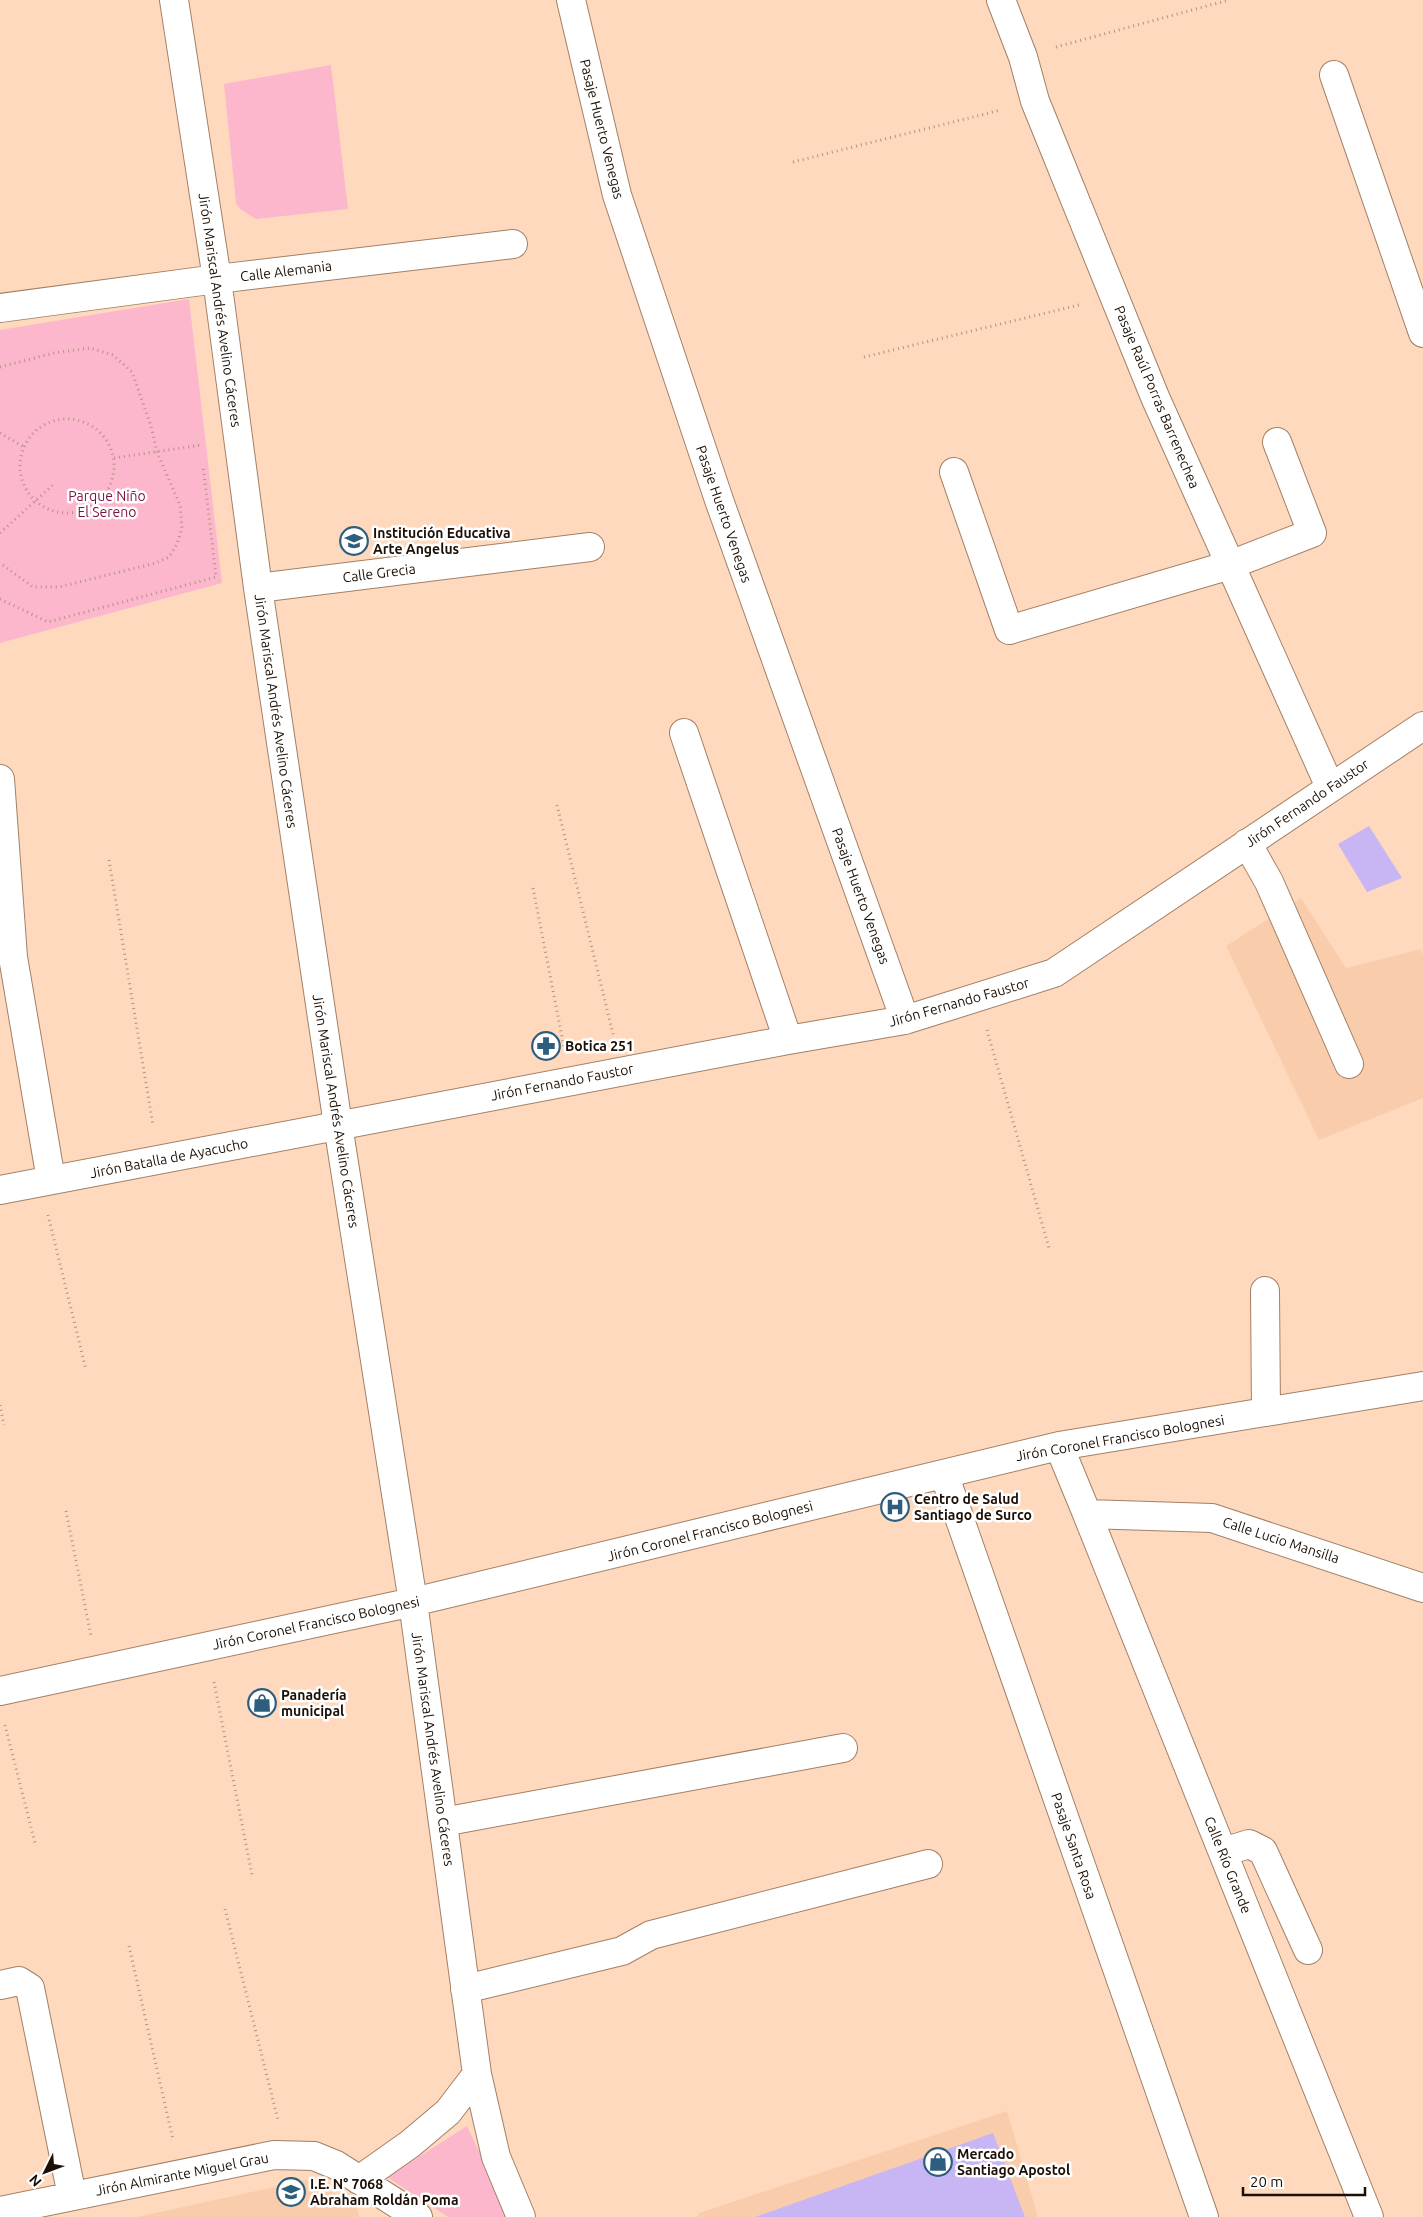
<svg xmlns="http://www.w3.org/2000/svg" width="1423" height="2217" viewBox="0 0 1423 2217" font-family="Ubuntu,sans-serif">
	<style>
		.built { fill: #f9cdac }
		.green { fill: #fcb7cc }
		.building { fill: #c8b5f3 }
		.lines { fill: none; stroke-linecap: round; stroke-linejoin: round }
		.minor-casing { stroke: #a28066; stroke-width: 30 }
		.path { stroke: #b1947e; stroke-width: 3; stroke-dasharray: 1 4; stroke-linecap: butt }
		.minor { stroke: #fff; stroke-width: 28 }
		.labels { text-anchor: middle; dominant-baseline: central; stroke-width: 5; stroke-linejoin: round; paint-order: stroke }
		.street-label { font-size: 14px; fill: #1c1006; stroke: #fff }
		.park-label { font-size: 14px; fill: #7c1344; stroke: #fff }
		.poi-label { font-size: 14px; font-weight: bold; fill: #1c1006; stroke: #fff; text-anchor: start }
	</style>
	<rect width="100%" height="100%" fill="#ffd9bd"/>
	<!-- built -->
	<path class="built" d="M1301,898L1346,968L1421,949L1423,956V1098L1319,1140L1226,946Z
		M1007,2111L1038,2217H697L699,2213Z
		M306,2180L356,2204L359,2217H137Z"/>
	<!-- green -->
	<path class="green" d="M331,65L348,209L256,219L240,209L236,203L224,84Z
		M189,299L222,583L0,643V330Z
		M467,2126L510,2217H448L387,2177Z"/>
	<!-- building -->
	<path class="building" d="M1369,826L1402,878L1367,892L1338,844Z
		M993,2133L1025,2217H755Z"/>
	<g class="lines">
		<defs>
			<path id="minor" d="M174,0L217,279L258,588L338,1125L413,1602L477,2074L496,2157L521,2217
				M571,0L617,195L719,500L905,1020
				M1001,0L1023,57L1035,101L1155,397L1330,787
				M1334,75L1423,333
				M0,308L217,279L513,244
				M954,472L1009,630L1230,565L1312,533L1277,442
				M258,588L590,547
				M684,733L788,1040
				M0,779L13,957L51,1180
				M1247,843L1269,882L1349,1064
				M0,1190L788,1040L905,1020L1054,973L1423,726
				M1265,1291L1266,1412
				M1059,1446L1087,1514L1212,1518L1423,1588
				M944,1474L1204,2217
				M1087,1514L1369,2217
				M0,1691L413,1602L1059,1446L1423,1386
				M443,1822L843,1748
				M1223,1852L1249,1844L1263,1851L1308,1950
				M0,1985L19,1981L30,1988L72,2196
				M465,1989L622,1951L651,1935L928,1864
				M359,2180L410,2144L448,2112L477,2074
				M0,2211L274,2155L314,2156L336,2165L418,2217"/>
		</defs>
		<!-- minor casing -->
		<use href="#minor" class="minor-casing"/>
		<!-- path -->
		<path class="path" d="M1056,47L1229,0
			M793,162L1001,110
			M864,357L1079,305
			M0,367L54,353L90,348L113,355L132,372L151,426L157,452L180,505L182,528L177,544L169,557L156,563L59,587H33L0,563
			M20 466a47 47 0 1 1 94 0a47 47 0 1 1-94 0Z
			M0,433L24,447
			M114,458L201,445
			M0,533L54,484
			M0,599L48,622L216,577L203,465
			M557,805L614,1038
			M109,860L153,1125
			M533,888L564,1047
			M987,1030L1049,1248
			M48,1215L86,1370
			M0,1405L4,1425
			M66,1511L91,1636
			M214,1682L252,1875
			M5,1725L35,1843
			M225,1909L278,2120
			M129,1946L173,2140"/>
		<!-- minor -->
		<use href="#minor" class="minor"/>
	</g>
	<!-- icons -->
	<defs>
		<symbol id="school-ring" viewBox="-11 -11 22 22"><circle r="9.5" fill="#fff" stroke="#2e5e7d" stroke-width="1.5"/><path d="M0-5L7-2L0 1L-7-2ZM-4 1L0 2.5L4 1V4Q0 6-4 4Z" fill="#2e5e7d"/></symbol>
		<symbol id="pharmacy-ring" viewBox="-11 -11 22 22"><circle r="9.5" fill="#fff" stroke="#2e5e7d" stroke-width="1.5"/><path d="M-2-6h4v4h4v4h-4v4h-4v-4h-4v-4h4Z" fill="#2e5e7d"/></symbol>
		<symbol id="hospital-ring" viewBox="-11 -11 22 22"><circle r="9.5" fill="#fff" stroke="#2e5e7d" stroke-width="1.5"/><path d="M-5-5h3v3.5h4V-5h3V5h-3V1.5h-4V5h-3Z" fill="#2e5e7d"/></symbol>
		<symbol id="shop-ring" viewBox="-11 -11 22 22"><circle r="9.5" fill="#fff" stroke="#2e5e7d" stroke-width="1.5"/><path d="M-5-2.5h2.3a2.7 3.5 0 0 1 5.4 0H5L5.5 6h-11ZM-1.5-2.5h3a1.5 2.3 0 0 0-3 0Z" fill="#2e5e7d"/></symbol>
	</defs>
	<g fill-rule="evenodd">
		<use href="#school-ring" x="338" y="525" width="32" height="32"/>
		<use href="#pharmacy-ring" x="530" y="1030" width="32" height="32"/>
		<use href="#hospital-ring" x="879" y="1491" width="32" height="32"/>
		<use href="#shop-ring" x="246" y="1687" width="32" height="32"/>
		<use href="#shop-ring" x="922" y="2146" width="32" height="32"/>
		<use href="#school-ring" x="275" y="2176" width="32" height="32"/>
	</g>
	<g class="labels">
		<!-- street labels -->
		<g class="street-label">
			<text transform="translate(602 129) rotate(76)">Pasaje Huerto Venegas</text>
			<text transform="translate(286 271) rotate(-7)">Calle Alemania</text>
			<text transform="translate(220 310) rotate(82)">Jirón Mariscal Andrés Avelino Cáceres</text>
			<text transform="translate(1157 397) rotate(67)">Pasaje Raúl Porras Barrenechea</text>
			<text transform="translate(724 514) rotate(71)">Pasaje Huerto Venegas</text>
			<text transform="translate(379 573) rotate(-7)">Calle Grecia</text>
			<text transform="translate(276 711) rotate(82)">Jirón Mariscal Andrés Avelino Cáceres</text>
			<text transform="translate(1307 803) rotate(-34)">Jirón Fernando Faustor</text>
			<text transform="translate(861 896) rotate(70)">Pasaje Huerto Venegas</text>
			<text transform="translate(959 1002) rotate(-16)">Jirón Fernando Faustor</text>
			<text transform="translate(562 1082) rotate(-11)">Jirón Fernando Faustor</text>
			<text transform="translate(336 1111) rotate(81)">Jirón Mariscal Andrés Avelino Cáceres</text>
			<text transform="translate(169 1158) rotate(-11)">Jirón Batalla de Ayacucho</text>
			<text transform="translate(1120 1438) rotate(-10)">Jirón Coronel Francisco Bolognesi</text>
			<text transform="translate(710 1531) rotate(-14)">Jirón Coronel Francisco Bolognesi</text>
			<text transform="translate(1281 1540) rotate(18)">Calle Lucio Mansilla</text>
			<text transform="translate(316 1623) rotate(-12)">Jirón Coronel Francisco Bolognesi</text>
			<text transform="translate(433 1749) rotate(82)">Jirón Mariscal Andrés Avelino Cáceres</text>
			<text transform="translate(1074 1846) rotate(71)">Pasaje Santa Rosa</text>
			<text transform="translate(1228 1865) rotate(68)">Calle Río Grande</text>
			<text transform="translate(182 2174) rotate(-11)">Jirón Almirante Miguel Grau</text>
		</g>
		<!-- park labels -->
		<g class="park-label">
			<text x="107" y="496">Parque Niño<tspan x="107" dy="16">El Sereno</tspan></text>
		</g>
		<!-- poi labels -->
		<g class="poi-label">
			<text x="373" y="533">Institución Educativa<tspan x="373" dy="16">Arte Angelus</tspan></text>
			<text x="565" y="1046">Botica 251</text>
			<text x="914" y="1499">Centro de Salud<tspan x="914" dy="16">Santiago de Surco</tspan></text>
			<text x="281" y="1695">Panadería<tspan x="281" dy="16">municipal</tspan></text>
			<text x="957" y="2154">Mercado<tspan x="957" dy="16">Santiago Apostol</tspan></text>
			<text x="310" y="2184">I.E. N° 7068<tspan x="310" dy="16">Abraham Roldán Poma</tspan></text>
		</g>
	</g>
	<!-- north arrow -->
	<g transform="translate(45 2172) rotate(228)" stroke="#ffffff" stroke-width="4" paint-order="stroke">
	<path d="M0-4L9 19L0 12L-9 19Z" fill="#1c1006"/>
	<text y="-8" font-size="14" font-weight="bold" text-anchor="middle" fill="#1c1006">N</text>
	</g>
	<!-- scale -->
	<path d="M1243 2187v8h122v-8" fill="none" stroke="#1c1006" stroke-width="2.5"/>
	<text x="1250" y="2187" font-size="15" fill="#1c1006" stroke="#ffffff" stroke-width="4" paint-order="stroke">20 m</text>
</svg>
